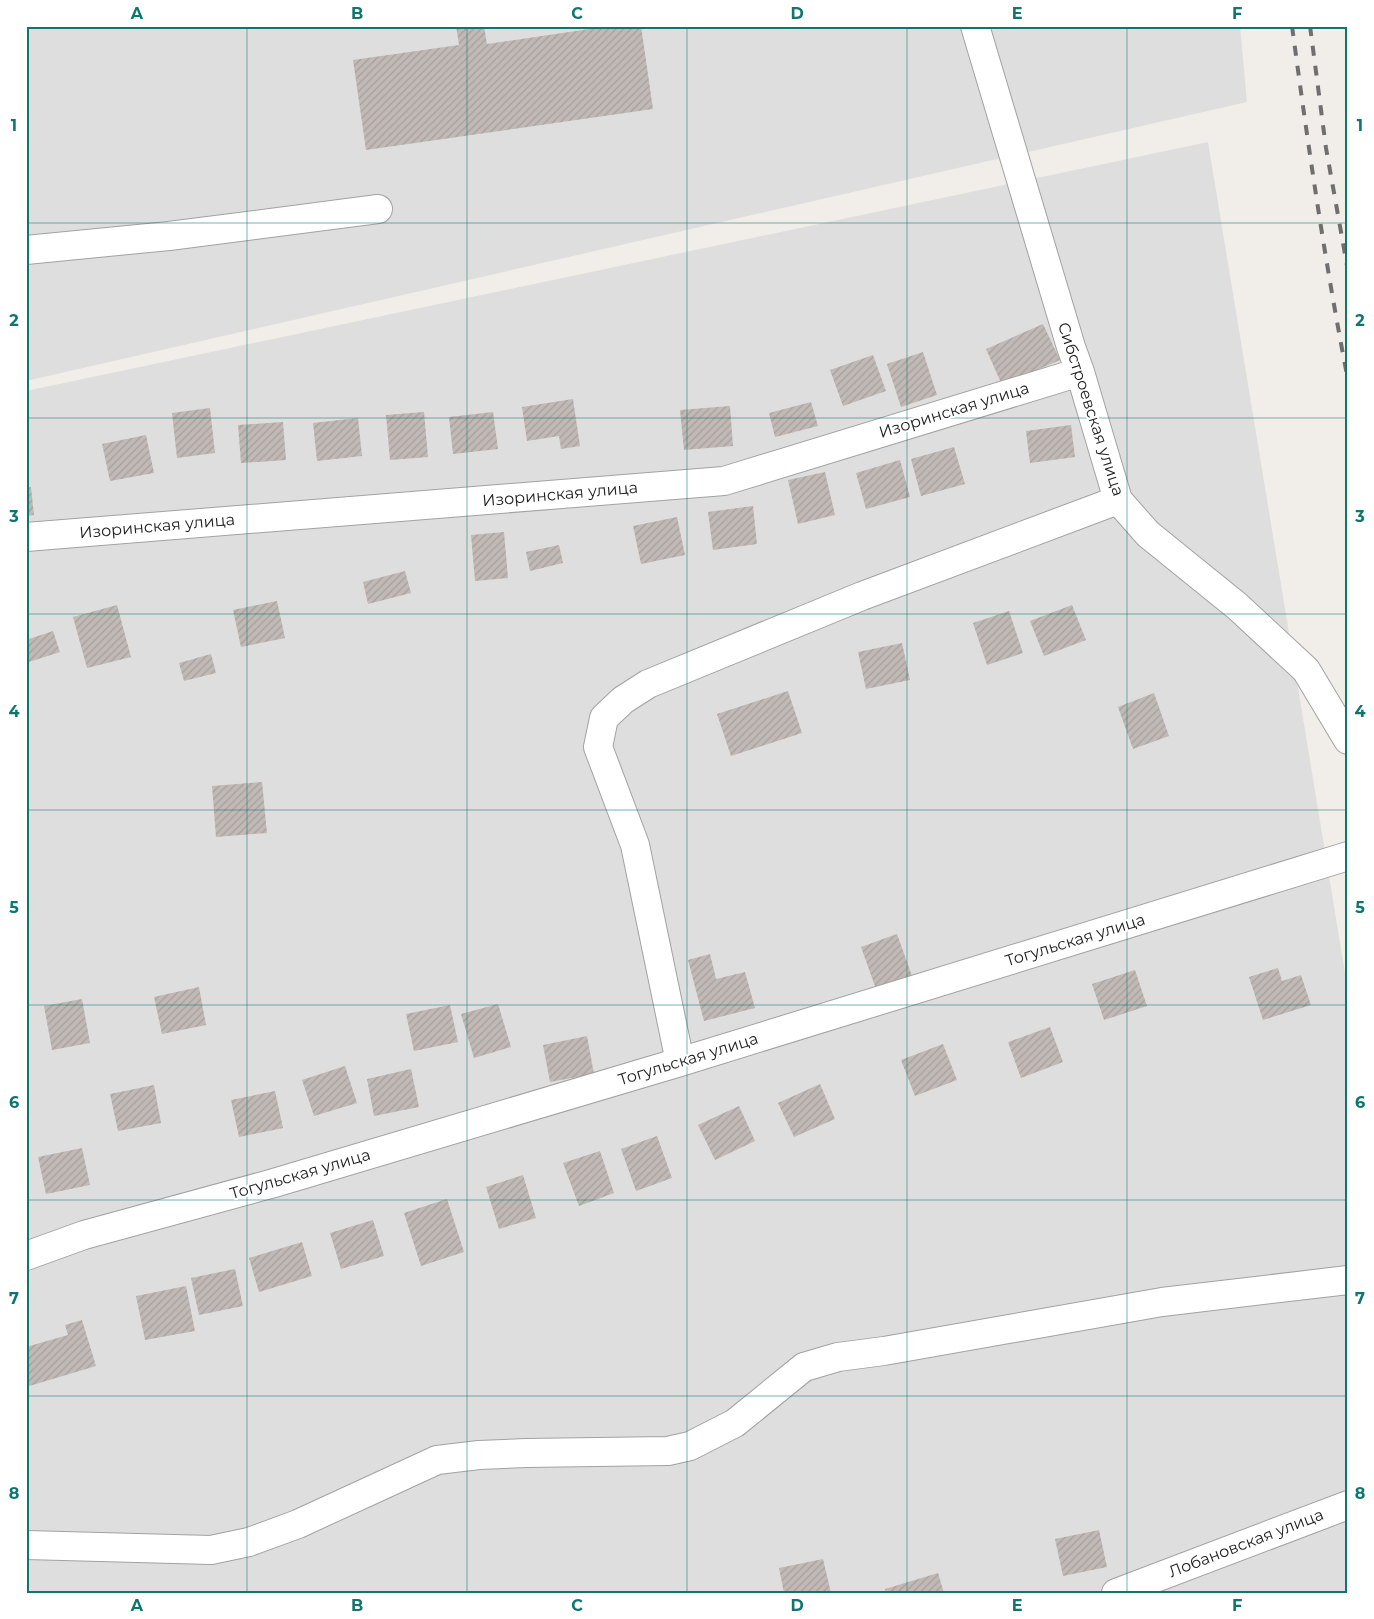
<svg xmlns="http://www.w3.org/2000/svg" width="1374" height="1619" viewBox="0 0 1374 1619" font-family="Montserrat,sans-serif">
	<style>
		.residential { fill: #dfdede }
		.building { fill: url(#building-hatch) }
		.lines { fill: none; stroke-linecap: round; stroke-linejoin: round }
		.minor-casing { stroke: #a2a2a2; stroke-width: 30 }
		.minor { stroke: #fff; stroke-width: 28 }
		.rail { stroke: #6f6f6f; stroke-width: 4; stroke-dasharray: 10 10; stroke-linecap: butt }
		.grid { fill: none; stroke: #0f766e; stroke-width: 1; stroke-opacity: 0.55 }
		.labels { text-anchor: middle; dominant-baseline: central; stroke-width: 4; stroke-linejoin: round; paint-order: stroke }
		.street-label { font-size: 16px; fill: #212121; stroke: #fff }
		.neatline { fill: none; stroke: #0f766e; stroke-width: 2 }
		.grid-label { font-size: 16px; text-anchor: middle; font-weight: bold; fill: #0f766e }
	</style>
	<defs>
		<pattern id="building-hatch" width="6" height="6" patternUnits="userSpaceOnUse" patternTransform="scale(1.25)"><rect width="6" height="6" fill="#c1b9b5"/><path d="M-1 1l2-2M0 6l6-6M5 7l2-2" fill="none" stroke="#a69f9b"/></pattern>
	</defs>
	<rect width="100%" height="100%" fill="#f1ede8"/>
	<!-- residential -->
	<path class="residential" d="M26,26H1240L1247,102L26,381Z
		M1208,142L1348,991V1593H26V391Z"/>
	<!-- building -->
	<path class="building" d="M456,26H484L487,44L610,26H641L653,109L366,150L353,60L459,45Z
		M1043,324L1060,360L1002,385L986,349Z
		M923,352L937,395L901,407L887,364Z
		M873,355L886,391L843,406L830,370Z
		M573,399L580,446L561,449L559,436L527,441L522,407Z
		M811,402L818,426L775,437L769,413Z
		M730,406L733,446L684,450L680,410Z
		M210,408L215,453L177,458L172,413Z
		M424,412L428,457L390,460L386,415Z
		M493,412L498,449L453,454L449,417Z
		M358,418L362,456L317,461L313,423Z
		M283,422L286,460L241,463L238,425Z
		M1071,425L1075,457L1030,463L1026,431Z
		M146,435L154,473L110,481L102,444Z
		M954,447L965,484L921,496L911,459Z
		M900,460L910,497L866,509L856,473Z
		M825,472L835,515L798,524L788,480Z
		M31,487L34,515L26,516V488Z
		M753,506L757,544L713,550L708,512Z
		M677,517L685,555L641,564L633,526Z
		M504,532L508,578L475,581L471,535Z
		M559,545L563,563L530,571L526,552Z
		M405,571L411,593L368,604L363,582Z
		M277,601L285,638L241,647L233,610Z
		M117,605L131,657L87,668L73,617Z
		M1072,605L1086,640L1044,656L1030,621Z
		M1009,611L1023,653L987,665L973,623Z
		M53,631L60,652L29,662L26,653V640Z
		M902,643L910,680L866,689L858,652Z
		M211,654L216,673L184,681L179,663Z
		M788,691L802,733L731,756L717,714Z
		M1154,693L1169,736L1133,749L1118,707Z
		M262,782L267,833L216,837L212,786Z
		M897,934L912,976L876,989L861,947Z
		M710,954L716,979L745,972L755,1008L704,1021L688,960Z
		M1278,968L1282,981L1301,975L1311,1005L1263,1020L1249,977Z
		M1135,970L1147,1006L1104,1020L1092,984Z
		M199,987L206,1025L162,1034L154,997Z
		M82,999L90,1043L52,1050L44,1006Z
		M498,1004L511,1047L474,1058L461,1014Z
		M450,1005L458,1042L414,1051L406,1014Z
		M1050,1027L1063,1062L1021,1078L1008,1042Z
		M587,1036L594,1074L550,1082L543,1045Z
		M943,1044L957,1080L915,1096L901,1060Z
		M345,1066L357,1103L314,1116L302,1080Z
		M411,1069L419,1107L374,1116L367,1079Z
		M820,1084L835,1119L794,1137L778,1103Z
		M154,1085L161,1123L118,1131L110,1094Z
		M275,1091L283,1128L239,1137L231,1100Z
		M739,1106L755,1141L715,1160L698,1125Z
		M657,1136L672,1178L636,1191L621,1149Z
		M82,1148L90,1185L46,1194L38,1157Z
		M600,1151L614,1193L579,1206L563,1163Z
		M523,1175L536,1218L499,1229L486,1187Z
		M447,1199L464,1252L421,1266L404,1213Z
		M373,1220L384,1256L341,1269L330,1233Z
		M302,1242L312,1276L259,1292L249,1258Z
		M235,1269L243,1306L199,1315L191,1278Z
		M186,1286L195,1331L145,1340L136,1296Z
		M82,1320L96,1366L26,1387V1347L68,1335L65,1325Z
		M1099,1530L1107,1567L1063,1576L1055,1539Z
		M823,1559L831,1593H784L779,1568Z
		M938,1573L944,1593H886L885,1589Z"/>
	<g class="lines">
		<defs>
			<path id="minor" d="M975,26L1071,347L1080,372L1118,500L1148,534L1237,606L1306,670L1348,740
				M26,250L169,236L378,209
				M26,537L724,481L1080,372
				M680,1062L635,845L598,747L604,718L623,700L648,684L862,596L1118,500
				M26,1256L84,1235L274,1183L680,1062L1348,856
				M26,1545L211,1550L249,1542L298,1524L437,1460L479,1455L526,1453L668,1451L690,1446L735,1423L804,1367L838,1357L884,1351L1162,1302L1348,1280
				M1116,1593L1348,1505"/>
		</defs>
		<!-- minor casing -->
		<use href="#minor" class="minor-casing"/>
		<!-- minor -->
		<use href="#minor" class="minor"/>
		<!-- rail -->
		<path class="rail" d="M1292,26C1308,145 1325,263 1348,380
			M1310,26L1326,148L1348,271"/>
	</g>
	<!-- grid -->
	<path class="grid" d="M247,26V1593M467,26V1593M687,26V1593M907,26V1593M1127,26V1593M26,223H1348M26,418H1348M26,614H1348M26,810H1348M26,1005H1348M26,1200H1348M26,1396H1348"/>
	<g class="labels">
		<!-- street labels -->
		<g class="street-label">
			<text transform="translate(1091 409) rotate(72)">Сибстроевская улица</text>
			<text transform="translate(954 410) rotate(-17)">Изоринская улица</text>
			<text transform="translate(560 494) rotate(-5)">Изоринская улица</text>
			<text transform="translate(157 526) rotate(-5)">Изоринская улица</text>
			<text transform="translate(1075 940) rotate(-17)">Тогульская улица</text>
			<text transform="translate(688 1059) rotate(-17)">Тогульская улица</text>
			<text transform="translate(300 1174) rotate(-16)">Тогульская улица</text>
			<text transform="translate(1246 1543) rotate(-21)">Лобановская улица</text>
		</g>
	</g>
	<!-- border -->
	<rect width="1374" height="1619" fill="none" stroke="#ffffff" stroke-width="55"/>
	<rect x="28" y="28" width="1318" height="1564" class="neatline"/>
	<g class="grid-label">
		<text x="137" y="19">A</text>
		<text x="357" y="19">B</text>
		<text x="577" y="19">C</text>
		<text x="797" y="19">D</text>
		<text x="1017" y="19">E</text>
		<text x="1237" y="19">F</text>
		<text x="14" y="131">1</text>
		<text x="1360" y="131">1</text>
		<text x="14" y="326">2</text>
		<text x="1360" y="326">2</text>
		<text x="14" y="522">3</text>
		<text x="1360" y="522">3</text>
		<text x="14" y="717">4</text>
		<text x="1360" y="717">4</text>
		<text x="14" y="913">5</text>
		<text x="1360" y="913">5</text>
		<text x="14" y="1108">6</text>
		<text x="1360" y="1108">6</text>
		<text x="14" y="1304">7</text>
		<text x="1360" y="1304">7</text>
		<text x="14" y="1499">8</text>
		<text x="1360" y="1499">8</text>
		<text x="137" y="1611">A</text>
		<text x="357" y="1611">B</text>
		<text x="577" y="1611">C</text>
		<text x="797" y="1611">D</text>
		<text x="1017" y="1611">E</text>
		<text x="1237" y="1611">F</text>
	</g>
</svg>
